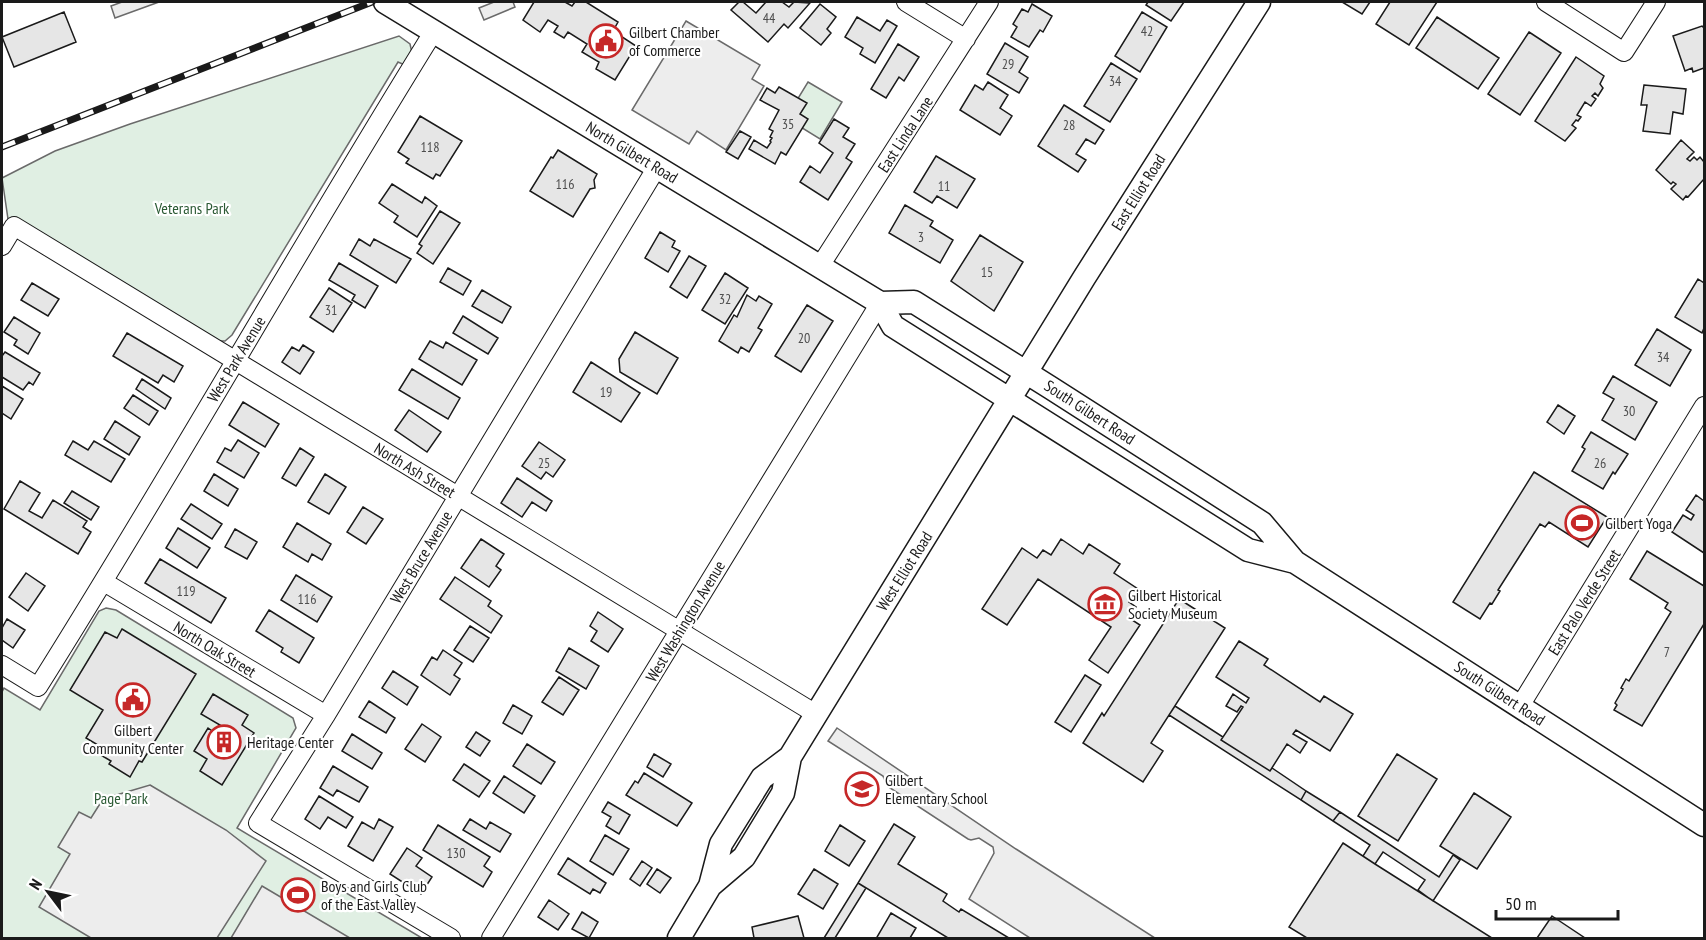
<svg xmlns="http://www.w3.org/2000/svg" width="1706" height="940" viewBox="0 0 1706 940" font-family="'PT Sans Narrow',sans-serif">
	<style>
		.green { fill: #e0efe3; stroke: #6a6a6a; stroke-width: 1.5 }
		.parking { fill: #ededed; stroke: #6a6a6a; stroke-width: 1.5 }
		.building { fill: #e6e6e6; stroke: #1a1a1a; stroke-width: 1.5 }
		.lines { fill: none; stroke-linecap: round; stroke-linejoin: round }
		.minor-casing { stroke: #1a1a1a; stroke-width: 20 }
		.major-casing { stroke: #1a1a1a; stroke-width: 25 }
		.minor { stroke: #fff; stroke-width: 18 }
		.major { stroke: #fff; stroke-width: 22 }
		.rail-casing { stroke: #1a1a1a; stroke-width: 7 }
		.rail { stroke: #fff; stroke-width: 4.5; stroke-dasharray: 14; stroke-linecap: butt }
		.labels { text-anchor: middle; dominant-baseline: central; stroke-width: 4.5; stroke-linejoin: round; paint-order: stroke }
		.number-label { font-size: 14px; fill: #4d4d4d }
		.poi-label { font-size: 16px; fill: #1a1a1a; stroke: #fff; text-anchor: start }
		.street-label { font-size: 16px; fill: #1a1a1a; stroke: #fff }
		.park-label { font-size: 16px; fill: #2b5a34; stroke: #fff }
	</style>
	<rect width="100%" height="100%" fill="#fff"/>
	<!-- green -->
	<path class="green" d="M399,36L410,44L412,53L407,66L398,62L232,335L225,341H217L20,221L8,219L2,178L55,151L130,124Z
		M808,82L842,102L820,139L786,118Z
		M106,608L116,610L293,718L296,728L237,828L422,938H2V692L4,688L40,710L99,611Z"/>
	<!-- parking -->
	<path class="parking" d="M122,2H159L115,18L111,6Z
		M494,2H513L515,7L484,20L479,8Z
		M686,21L760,65L752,79L764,86L726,150L697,131L689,144L632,110Z
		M837,728L1016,849L1155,938H1030L969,899L994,853L993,847L979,838L971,840L968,839L887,786L883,776L828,741Z
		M150,785L226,830L266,861L217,938H91L39,907L70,854L58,847L79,812L91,818L103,799Z
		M262,886L350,938H231Z"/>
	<!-- building -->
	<path class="building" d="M534,2H565L572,6L575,2H586L618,22L613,31L636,46L615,80L596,69L599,62L582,52L587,44L568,32L564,38L554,32L558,26L548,20L540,32L523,20Z
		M739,2H743L756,13L766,2H782L789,7L794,2L810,3L788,28L784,24L768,42L731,10Z
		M1148,2H1184L1171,21L1146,5Z
		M1342,2H1370L1362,14Z
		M1390,2H1437L1409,45L1376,24Z
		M820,4L836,17L827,29L831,33L821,45L800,28Z
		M1032,4L1052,16L1043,32L1040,30L1029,47L1011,37L1017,27L1013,24L1022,9L1028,12Z
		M64,12L76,42L14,67L2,37Z
		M1142,12L1167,27L1140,72L1115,56Z
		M857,17L880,31L887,20L897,26L875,63L860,54L863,48L845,37Z
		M1437,17L1499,58L1478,89L1416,48Z
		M1702,26L1704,28V68L1693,72L1692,68L1685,71L1673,36Z
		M1529,32L1561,53L1520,115L1488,94Z
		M1005,43L1028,57L1019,72L1028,78L1019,93L987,74Z
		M898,44L919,57L904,81L899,77L886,98L871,89Z
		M1576,57L1604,76L1600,84L1603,88L1598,96L1595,93L1592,96L1596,99L1591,106L1585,102L1577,115L1581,117L1578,121L1576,120L1572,125L1576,128L1565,141L1535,121Z
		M1111,63L1137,79L1110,122L1084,106Z
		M988,82L1008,95L1000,108L1012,116L1000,135L960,110L975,85L983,90Z
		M1644,85L1686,89L1683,114L1673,112L1670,134L1643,131L1647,105H1641Z
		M779,87L807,103L800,114L808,119L786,155L781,152L775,164L749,149L754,140L767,148L771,142L770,141L772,138L770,137L773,131L769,129L779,110L760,100L767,88L775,93Z
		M1064,105L1104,130L1095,144L1086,139L1076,154L1086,160L1078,172L1038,146Z
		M420,116L462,141L440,176L436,174L433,179L406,163L409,159L398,152Z
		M834,119L849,128L843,137L855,144L846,158L852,162L828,200L800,182L810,166L820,173L833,153L819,143Z
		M740,131L751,137L738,159L726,152Z
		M1681,140L1694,152L1687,159L1690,161L1694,157L1697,160L1700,157L1704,162V179L1688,197L1686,196L1683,200L1671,189L1676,184L1673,182L1671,184L1656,170Z
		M558,150L597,174L594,180L595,188L590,189L573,217L530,191L551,157L553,158Z
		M936,156L975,179L957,208L937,196L932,203L914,192Z
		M392,184L422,203L425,197L437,206L417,237L394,222L398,216L379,203Z
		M905,205L933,221L930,226L953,240L940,263L889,233Z
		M440,211L460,223L433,264L417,253L422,246L419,244Z
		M660,232L675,241L672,247L680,251L668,272L645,258Z
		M980,235L1023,262L994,311L951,281Z
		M359,239L370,246L374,239L411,259L396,283L350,255Z
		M689,256L706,266L687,298L670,287Z
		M339,263L378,286L365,308L352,300L355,295L329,280Z
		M448,268L471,281L463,295L440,282Z
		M725,273L748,288L725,324L702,310Z
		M1698,279L1704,283V328L1702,333L1675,317Z
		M32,283L59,299L48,316L21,300Z
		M329,288L352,303L333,332L310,317Z
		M482,290L511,307L502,323L472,306Z
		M747,295L756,301L759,296L772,304L758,328L762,330L749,352L741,347L738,353L719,341L734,315L737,317Z
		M807,305L833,321L801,372L775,356Z
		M463,316L498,338L488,354L453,333Z
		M14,317L40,333L28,354L14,345L17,340L4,332Z
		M1657,329L1691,350L1670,386L1635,365Z
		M635,332L678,358L657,394L620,372L619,359Z
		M127,333L183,366L174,382L163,375L158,383L113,356Z
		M430,341L443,348L446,342L477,360L462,385L419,359Z
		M303,345L314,352L300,374L282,362L292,347L299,351Z
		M5,352L40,373L33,385L29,382L23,390L2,377V356Z
		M591,362L640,393L621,422L573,392Z
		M412,369L460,398L448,419L399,390Z
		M1613,376L1657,402L1635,440L1602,420L1614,399L1603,393Z
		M142,379L171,398L165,409L136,389Z
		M2,386L23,399L11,419L2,413Z
		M133,395L158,411L149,425L124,408Z
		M243,402L279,424L265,447L229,425Z
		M1558,405L1575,416L1564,434L1547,422Z
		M409,410L441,432L427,452L395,430Z
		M115,421L140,437L129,455L104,439Z
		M1591,432L1628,454L1615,474L1613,472L1603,489L1572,471L1585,449L1582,447Z
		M238,440L259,453L244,478L217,462L225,448L231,451Z
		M73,441L88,450L94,441L125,459L111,482L65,455Z
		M539,442L565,460L553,477L546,472L541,479L522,466Z
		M300,448L314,457L296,486L282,478Z
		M1534,472L1607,517L1588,547L1549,522L1545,527L1540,524L1498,590L1500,591L1492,604L1490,603L1480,619L1453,602Z
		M214,474L238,489L228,506L204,491Z
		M325,474L346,487L329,514L308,502Z
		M517,478L552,501L546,511L532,502L522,517L501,503Z
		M20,481L40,493L29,511L42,518L53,500L87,521L83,527L91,532L78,554L4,509Z
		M72,491L99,507L91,520L64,503Z
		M1696,495L1704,501V553L1672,532L1683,515L1691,520L1694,515L1686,510Z
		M191,504L222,524L212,539L181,519Z
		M363,507L383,519L366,544L347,532Z
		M297,523L331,544L322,560L312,554L308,562L283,547Z
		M178,528L210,548L197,568L166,548Z
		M235,529L257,542L247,559L225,547Z
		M481,539L504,554L496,566L501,570L489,587L461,568Z
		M1061,539L1083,554L1089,544L1120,564L1114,573L1138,589L1129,602L1136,607L1129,618L1140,625L1108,673L1089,660L1111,627L1038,579L1007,625L982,609L1022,548L1037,558L1043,550L1051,555Z
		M1647,551L1704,586V624L1642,726L1614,710L1617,705L1615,703L1623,689L1621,688L1626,679L1629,681L1671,612L1665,608L1668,603L1630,579Z
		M160,559L226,598L211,623L145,583Z
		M26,573L45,586L28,611L9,597Z
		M296,575L332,597L317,622L281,600Z
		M455,577L491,601L488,606L502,616L491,633L440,599Z
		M1179,599L1225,628L1151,743L1163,751L1143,782L1083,743L1102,713L1104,716Z
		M269,610L314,638L299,663L281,652L283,648L256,631Z
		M598,612L623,629L608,652L591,641L597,631L590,626Z
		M7,619L25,630L13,648L2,640V628Z
		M470,626L489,638L473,662L454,650Z
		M122,629L196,674L142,762L139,761L130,777L109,764L111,761L94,751L98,745L86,738L103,710L70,690L105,632L117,638Z
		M1239,641L1268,659L1264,665L1320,702L1324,696L1353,714L1330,751L1296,730L1293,734L1307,742L1300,753L1287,744L1270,771L1221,740L1243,707L1241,706L1237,712L1226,706L1233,694L1246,703L1249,698L1216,677Z
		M569,648L599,666L586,689L556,671Z
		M443,650L462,663L454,675L460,679L450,695L421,675L432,657L437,660Z
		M393,671L418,687L407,705L382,688Z
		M1085,675L1101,685L1071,732L1055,722Z
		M559,677L579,690L563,715L542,702Z
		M213,694L248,715L242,725L254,733L222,785L200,771L207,759L194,751L208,728L215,733L220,725L201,714Z
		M369,701L395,718L386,733L359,717Z
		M513,705L532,716L522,734L503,723Z
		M1175,706L1223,737L1221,740L1270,771L1272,768L1306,791L1301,800L1169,715Z
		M422,724L441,737L425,762L405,749Z
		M476,732L490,741L480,756L466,747Z
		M352,734L382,753L372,769L342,751Z
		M527,744L555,762L541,784L513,766Z
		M654,754L671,764L663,777L647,767Z
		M1397,754L1437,779L1398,841L1358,816Z
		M464,764L490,781L479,797L453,780Z
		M333,766L368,787L359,802L337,790L333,796L320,788Z
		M644,773L692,803L677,826L626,795L635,781L638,783Z
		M504,776L535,796L524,813L493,793Z
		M1306,791L1340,812L1333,821L1301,800Z
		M1474,793L1511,817L1477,869L1440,846Z
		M319,796L353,817L346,828L328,817L320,829L305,819Z
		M608,802L630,815L619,834L606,826L611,817L602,812Z
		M1340,812L1439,877L1453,855L1460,860L1433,901L1418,890L1425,880L1383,852L1375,864L1363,856L1370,845L1333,821Z
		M379,819L393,827L373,861L348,846L362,822L374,829Z
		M470,819L486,829L490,822L511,834L500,852L463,830Z
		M894,824L915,837L898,864L947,894L943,901L959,912L961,909L1009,938H948L858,883Z
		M438,825L490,857L484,866L492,872L483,887L423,850Z
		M840,825L865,841L849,866L825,851Z
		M605,835L629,849L613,875L590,861Z
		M1343,843L1375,864L1492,938H1307L1289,927Z
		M407,848L422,858L416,866L432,877L421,894L390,874Z
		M568,858L606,883L600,893L593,889L590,894L558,874Z
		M642,861L652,868L640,886L630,879Z
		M657,869L671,878L660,893L647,884Z
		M814,869L838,884L823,909L798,894Z
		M858,883L866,888L835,938H824Z
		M549,900L569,914L558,930L538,917Z
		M582,912L598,922L589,938L572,929Z
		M891,913L916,928L910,938H880L877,937Z
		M798,916L804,938H754L752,927Z
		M1552,916L1585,938H1537Z"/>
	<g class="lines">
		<defs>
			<path id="minor" d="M906,2L966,39
				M1546,2L1624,52L1656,2
				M2,246L14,226L816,714
				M820,266L989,2
				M104,582L326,715
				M2,665L38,687C174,471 299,248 434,31
				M1520,706L1704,406
				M451,938L258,823L326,715L657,167
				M491,938L880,303"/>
			<path id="major" d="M385,2L880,303L893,326L1248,550L1295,562
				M880,303L914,302L1051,388L1262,523L1295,562L1704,825
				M710,886L744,857L783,793L790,757L1084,278L1259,2
				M679,938L710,886L721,844L762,778L790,757"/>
		</defs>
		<!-- minor casing -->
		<use href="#minor" class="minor-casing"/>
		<!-- major casing -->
		<use href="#major" class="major-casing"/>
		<!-- minor -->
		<use href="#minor" class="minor"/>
		<!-- major -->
		<use href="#major" class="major"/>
		<defs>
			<path id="rail" d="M2,147L372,2"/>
		</defs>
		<!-- rail casing -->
		<use href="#rail" class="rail-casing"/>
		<!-- rail -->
		<use href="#rail" class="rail"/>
	</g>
	<!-- icons -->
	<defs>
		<symbol id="civic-ring" viewBox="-11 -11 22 22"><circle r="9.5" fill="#fff" stroke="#c62828" stroke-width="1.5"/><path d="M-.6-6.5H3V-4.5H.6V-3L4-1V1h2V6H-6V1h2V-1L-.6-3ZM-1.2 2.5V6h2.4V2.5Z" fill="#c62828"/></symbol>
		<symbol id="stadium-ring" viewBox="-11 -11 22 22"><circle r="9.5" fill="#fff" stroke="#c62828" stroke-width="1.5"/><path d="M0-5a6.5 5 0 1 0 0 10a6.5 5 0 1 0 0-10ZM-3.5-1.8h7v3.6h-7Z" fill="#c62828"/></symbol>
		<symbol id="museum-ring" viewBox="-11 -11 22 22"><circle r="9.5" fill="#fff" stroke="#c62828" stroke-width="1.5"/><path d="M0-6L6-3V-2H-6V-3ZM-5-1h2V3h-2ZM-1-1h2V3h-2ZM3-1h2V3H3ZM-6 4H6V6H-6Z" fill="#c62828"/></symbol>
		<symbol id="building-ring" viewBox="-11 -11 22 22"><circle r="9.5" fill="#fff" stroke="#c62828" stroke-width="1.5"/><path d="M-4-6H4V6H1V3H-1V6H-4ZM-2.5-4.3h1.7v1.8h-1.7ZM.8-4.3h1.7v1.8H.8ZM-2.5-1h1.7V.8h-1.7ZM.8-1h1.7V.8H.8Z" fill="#c62828"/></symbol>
		<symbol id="school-ring" viewBox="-11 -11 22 22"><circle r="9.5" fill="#fff" stroke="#c62828" stroke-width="1.5"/><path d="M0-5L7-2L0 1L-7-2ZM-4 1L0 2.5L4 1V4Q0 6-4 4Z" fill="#c62828"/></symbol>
	</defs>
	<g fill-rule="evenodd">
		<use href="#civic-ring" x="587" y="22" width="38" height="38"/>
		<use href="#stadium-ring" x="1563" y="504" width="38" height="38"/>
		<use href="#museum-ring" x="1086" y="585" width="38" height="38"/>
		<use href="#civic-ring" x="114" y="681" width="38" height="38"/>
		<use href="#building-ring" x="205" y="723" width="38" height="38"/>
		<use href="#school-ring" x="843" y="770" width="38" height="38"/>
		<use href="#stadium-ring" x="279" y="876" width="38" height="38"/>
	</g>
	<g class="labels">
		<!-- number labels -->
		<g class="number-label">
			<text x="769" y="18">44</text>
			<text x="1147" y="31">42</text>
			<text x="1008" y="64">29</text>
			<text x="1115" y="81">34</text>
			<text x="788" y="124">35</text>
			<text x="1069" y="125">28</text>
			<text x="430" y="147">118</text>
			<text x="565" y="184">116</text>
			<text x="944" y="186">11</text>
			<text x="921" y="237">3</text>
			<text x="987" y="272">15</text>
			<text x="725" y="299">32</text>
			<text x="331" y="310">31</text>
			<text x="804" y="338">20</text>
			<text x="1663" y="357">34</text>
			<text x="606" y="392">19</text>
			<text x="1629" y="411">30</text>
			<text x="544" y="463">25</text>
			<text x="1600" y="463">26</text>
			<text x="186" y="591">119</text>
			<text x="307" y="599">116</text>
			<text x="1667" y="652">7</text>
			<text x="456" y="853">130</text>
		</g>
		<!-- poi labels -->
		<g class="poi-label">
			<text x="629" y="32">Gilbert Chamber<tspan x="629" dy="18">of Commerce</tspan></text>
			<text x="1605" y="523">Gilbert Yoga</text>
			<text x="1128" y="595">Gilbert Historical<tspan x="1128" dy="18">Society Museum</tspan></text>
			<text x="133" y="730" text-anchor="middle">Gilbert<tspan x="133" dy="18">Community Center</tspan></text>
			<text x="247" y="742">Heritage Center</text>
			<text x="885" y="780">Gilbert<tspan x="885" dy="18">Elementary School</tspan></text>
			<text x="321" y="886">Boys and Girls Club<tspan x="321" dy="18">of the East Valley</tspan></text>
		</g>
		<!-- street labels -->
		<g class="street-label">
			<text transform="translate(905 134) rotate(-57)">East Linda Lane</text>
			<text transform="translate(632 152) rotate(31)">North Gilbert Road</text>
			<text transform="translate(1138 192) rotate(-58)">East Elliot Road</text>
			<text transform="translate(236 359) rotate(-59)">West Park Avenue</text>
			<text transform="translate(1090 412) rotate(33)">South Gilbert Road</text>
			<text transform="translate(415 470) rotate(31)">North Ash Street</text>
			<text transform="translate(421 557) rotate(-59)">West Bruce Avenue</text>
			<text transform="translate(904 571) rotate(-58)">West Elliot Road</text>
			<text transform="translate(1584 602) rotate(-58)">East Palo Verde Street</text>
			<text transform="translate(685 621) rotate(-59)">West Washington Avenue</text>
			<text transform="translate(215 649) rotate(31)">North Oak Street</text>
			<text transform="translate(1500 693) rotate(33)">South Gilbert Road</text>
		</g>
		<!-- park labels -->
		<g class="park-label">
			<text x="192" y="208">Veterans Park</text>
			<text x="121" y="798">Page Park</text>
		</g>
	</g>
	<!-- border -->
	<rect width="1706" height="940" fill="none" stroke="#1a1a1a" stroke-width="6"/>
	<!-- north arrow -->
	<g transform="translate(48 892) rotate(302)" stroke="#ffffff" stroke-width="4.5" paint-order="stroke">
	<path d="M0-4.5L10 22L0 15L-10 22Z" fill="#1a1a1a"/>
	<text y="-9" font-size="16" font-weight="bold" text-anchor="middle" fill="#1a1a1a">N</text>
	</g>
	<!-- scale -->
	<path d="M1496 910v9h122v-9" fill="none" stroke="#1a1a1a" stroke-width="3"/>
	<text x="1505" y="910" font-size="18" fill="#1a1a1a" stroke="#ffffff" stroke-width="4.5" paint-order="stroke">50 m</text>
</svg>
